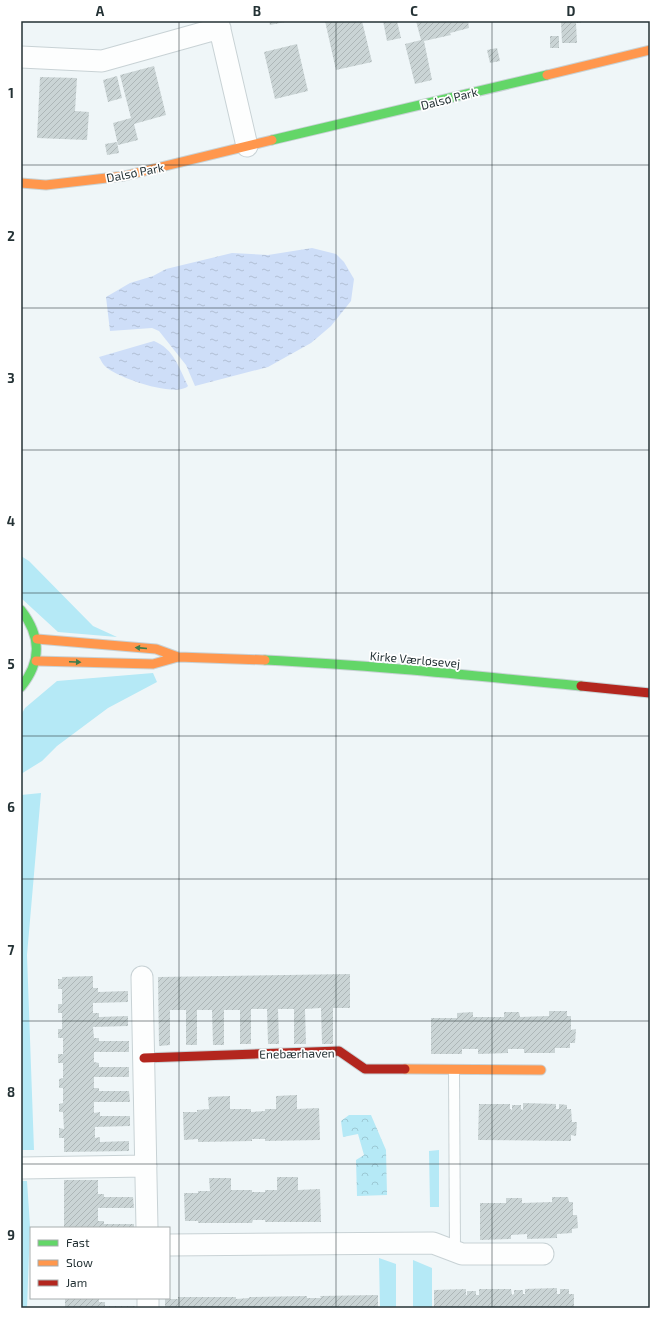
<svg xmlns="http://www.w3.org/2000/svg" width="671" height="1329" viewBox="0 0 671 1329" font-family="'Exo 2',sans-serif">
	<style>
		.green { fill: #b5e9f6 }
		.park { fill: url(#park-crowns) }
		.water { fill: url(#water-ripples) }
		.building { fill: url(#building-hatch) }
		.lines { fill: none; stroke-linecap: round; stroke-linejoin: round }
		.lane-casing { stroke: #c8d2d5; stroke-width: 12 }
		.street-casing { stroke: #c8d2d5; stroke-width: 23 }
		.fast-casing { stroke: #c8d2d5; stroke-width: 11 }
		.slow-casing { stroke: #c8d2d5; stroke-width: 11 }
		.jam-casing { stroke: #c8d2d5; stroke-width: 11 }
		.lane { stroke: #fdfefe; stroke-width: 10 }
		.street { stroke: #fdfefe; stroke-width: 21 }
		.fast { stroke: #63d668; stroke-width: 9 }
		.slow { stroke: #ff974d; stroke-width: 9 }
		.jam { stroke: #b3261e; stroke-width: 9 }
		.oneway { fill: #407c4c }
		.grid { fill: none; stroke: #243235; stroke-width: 1; stroke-opacity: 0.55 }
		.labels { text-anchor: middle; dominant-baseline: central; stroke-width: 3.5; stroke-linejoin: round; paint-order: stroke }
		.street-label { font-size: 12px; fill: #243235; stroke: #fff }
		.neatline { fill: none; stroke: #243235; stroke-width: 1.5 }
		.grid-label { font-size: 13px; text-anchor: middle; font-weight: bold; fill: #243235 }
	</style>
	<defs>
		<pattern id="park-crowns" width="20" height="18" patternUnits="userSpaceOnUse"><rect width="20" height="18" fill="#b5e9f6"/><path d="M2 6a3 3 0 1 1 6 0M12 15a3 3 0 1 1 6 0" fill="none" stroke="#9cc8d4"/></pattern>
		<pattern id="water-ripples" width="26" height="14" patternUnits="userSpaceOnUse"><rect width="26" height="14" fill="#cedef8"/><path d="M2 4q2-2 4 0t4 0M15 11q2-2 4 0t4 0" fill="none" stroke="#b1bfd5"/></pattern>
		<pattern id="building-hatch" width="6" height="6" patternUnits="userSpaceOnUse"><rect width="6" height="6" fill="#cad4d5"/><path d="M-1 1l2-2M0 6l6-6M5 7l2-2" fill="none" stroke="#adb6b7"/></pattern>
	</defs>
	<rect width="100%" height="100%" fill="#eff6f8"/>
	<!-- green -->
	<path class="green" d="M21,556L29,561L93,626L117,637L58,632L21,598Z
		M153,673L157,682L108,708L57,746L42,761L21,774V715L25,708L57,681Z
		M41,793L27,955L34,1150H21V795Z
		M439,1150V1207H430L429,1151Z
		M21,1181H27L30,1226L27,1308H21Z
		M379,1258L396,1264V1308H380Z
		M413,1260L432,1268V1308H413Z"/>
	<!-- park -->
	<path class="park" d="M349,1115H371L386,1150L387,1195L357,1196L356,1160L364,1155L358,1134L343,1137L341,1121Z"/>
	<!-- water -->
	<path class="water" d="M312,248L336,254L344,262L354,279L351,301L331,326L311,343L268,367L195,386L186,365L159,331L152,328L110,331L106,297L130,283L153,276L166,269L232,253L268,255Z
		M154,341C174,349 179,368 188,386C176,398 118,378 106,367C103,365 101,360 99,357Z"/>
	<!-- building -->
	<path class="building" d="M269,21H285V22L270,25Z
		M325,21H362L372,62L336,70Z
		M383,21H397L401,38L387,41Z
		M416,21H468L469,28L450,33L451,35L424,41L432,80L415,84L405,44L421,40Z
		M561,21H581V23H576L577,43H562Z
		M550,36H559V48H550Z
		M297,44L308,91L275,99L264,52Z
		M497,48L500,61L490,63L487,50Z
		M154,66L166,115L134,124L138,140L118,145L113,123L131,118L120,75Z
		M117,76L122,98L108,102L103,80Z
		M40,77L77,78L75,111L89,112L87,140L37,138Z
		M117,142L119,153L107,155L105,144Z
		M350,974V1008H333V1044H322L321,1008L305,1009L306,1044H294V1009H278L279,1044H268L267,1009H251V1044H240V1010H224V1045H213L212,1010H197V1045H186V1010H170V1045L159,1046L158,977Z
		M93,976V988H98V992L128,991V1002L93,1003V1013H99V1017L128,1016V1026L93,1027L94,1038H99V1041H129V1052H94V1062L99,1063V1067H129V1077H94V1088H99V1091H129L130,1102H94V1113L100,1112V1116H130V1126L95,1127V1138L100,1137V1142L129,1141V1151L64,1152V1138H59V1128L64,1129L63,1112H59V1104L63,1103V1088H59V1079L63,1078V1063H58V1054H63V1038H58V1029H62V1013H58V1004H62V989H58V979H62V977Z
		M549,1011H567V1016H571V1030L576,1029L575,1043H570V1048H555V1053H524V1049H508V1053L478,1054V1049H462V1054H431V1018H457V1013L473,1012V1017H504V1012H519L520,1017L549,1016Z
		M297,1095V1109L319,1108L320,1140L265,1141V1139H252V1141L198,1142V1139L184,1140L183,1112H197V1110L209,1109L208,1097L230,1096V1109H251V1112L265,1111V1109H276V1096Z
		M523,1103L556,1104V1109H559V1104L567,1105V1109H571L572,1122H577L576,1136L571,1135V1141L478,1140L479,1104H510V1109L512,1110V1105H521V1109L523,1110Z
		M277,1177H298V1190L320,1189L321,1222H265V1220H253L252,1223H198V1221H185L184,1193H198V1191H210L209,1178H231V1190H252V1192H265V1190H277Z
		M64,1180H98V1194H104V1197H133L134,1208H98V1221H104V1224H134V1228H64Z
		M552,1197H568L569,1202H573V1215H577L578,1228L572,1229V1233L557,1234V1238L527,1239V1234L511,1235V1239L480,1240V1203H506V1198H522V1203L552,1202Z
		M557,1288V1294H560V1289H569V1294H574V1308H434V1290L466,1289V1295H467V1291H476V1295H479V1289H511L512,1295L514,1294V1290H523V1294H525V1289Z
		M378,1295V1308H165V1299H178V1297H236V1299L249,1298V1297L307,1296V1298H321L320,1296Z
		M65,1298H99V1302H105V1306H135V1308H65Z"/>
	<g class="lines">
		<defs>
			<path id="lane" d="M454,1070L455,1251"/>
			<path id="street" d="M218,21L247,146
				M21,57L102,61L220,28
				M142,977L147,1228
				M21,1168L146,1166
				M169,1245L433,1243L462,1254H543
				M148,1298V1308"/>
			<path id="fast" d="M272,140L547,75
				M21,610C41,636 42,661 21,687
				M265,660C370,665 476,676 581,686"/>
			<path id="slow" d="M547,75L650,50
				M21,183L46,185L124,176L272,140
				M37,639L156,649L178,657L265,660
				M36,661L153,664L178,657
				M405,1069L541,1070"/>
			<path id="jam" d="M581,686L650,693
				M144,1058L339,1051L365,1069H405"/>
		</defs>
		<!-- lane casing -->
		<use href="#lane" class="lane-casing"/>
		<!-- street casing -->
		<use href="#street" class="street-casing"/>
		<!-- fast casing -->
		<use href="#fast" class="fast-casing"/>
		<!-- slow casing -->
		<use href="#slow" class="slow-casing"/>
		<!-- jam casing -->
		<use href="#jam" class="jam-casing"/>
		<!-- lane -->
		<use href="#lane" class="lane"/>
		<!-- street -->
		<use href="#street" class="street"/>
		<!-- fast -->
		<use href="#fast" class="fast"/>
		<!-- slow -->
		<use href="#slow" class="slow"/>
		<!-- jam -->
		<use href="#jam" class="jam"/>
	</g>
	<!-- one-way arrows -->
	<defs><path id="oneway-solid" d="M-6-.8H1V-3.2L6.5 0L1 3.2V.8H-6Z"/></defs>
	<g class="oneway">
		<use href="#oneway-solid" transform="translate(141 648) rotate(-175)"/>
		<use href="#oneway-solid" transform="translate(75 662) rotate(2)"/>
	</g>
	<!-- grid -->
	<path class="grid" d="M179,21V1308M336,21V1308M492,21V1308M21,165H650M21,308H650M21,450H650M21,593H650M21,736H650M21,879H650M21,1021H650M21,1164H650"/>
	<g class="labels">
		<!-- street labels -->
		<g class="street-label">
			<text transform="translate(449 98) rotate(-14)">Dalsø Park</text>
			<text transform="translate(135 172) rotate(-11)">Dalsø Park</text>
			<text transform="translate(415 659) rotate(5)">Kirke Værløsevej</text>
			<text transform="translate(297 1053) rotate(-1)">Enebærhaven</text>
		</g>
	</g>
	<!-- border -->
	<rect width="671" height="1329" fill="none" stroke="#ffffff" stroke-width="44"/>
	<!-- legend -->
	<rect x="30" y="1227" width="140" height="72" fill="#ffffff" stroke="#a7adae"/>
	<rect x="38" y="1240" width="20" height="6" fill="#63d668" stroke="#a7adae"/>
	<text x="66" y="1247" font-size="12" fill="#243235">Fast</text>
	<rect x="38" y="1260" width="20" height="6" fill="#ff974d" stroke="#a7adae"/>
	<text x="66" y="1267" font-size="12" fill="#243235">Slow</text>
	<rect x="38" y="1280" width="20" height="6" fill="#b3261e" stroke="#a7adae"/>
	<text x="66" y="1287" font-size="12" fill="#243235">Jam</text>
	<rect x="22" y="22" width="627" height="1285" class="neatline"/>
	<g class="grid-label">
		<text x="100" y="16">A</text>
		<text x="257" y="16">B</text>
		<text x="414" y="16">C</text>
		<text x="571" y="16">D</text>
		<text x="11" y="98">1</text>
		<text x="11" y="241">2</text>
		<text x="11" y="383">3</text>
		<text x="11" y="526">4</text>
		<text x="11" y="669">5</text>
		<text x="11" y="812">6</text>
		<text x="11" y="955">7</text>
		<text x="11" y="1097">8</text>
		<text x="11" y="1240">9</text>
	</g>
</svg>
